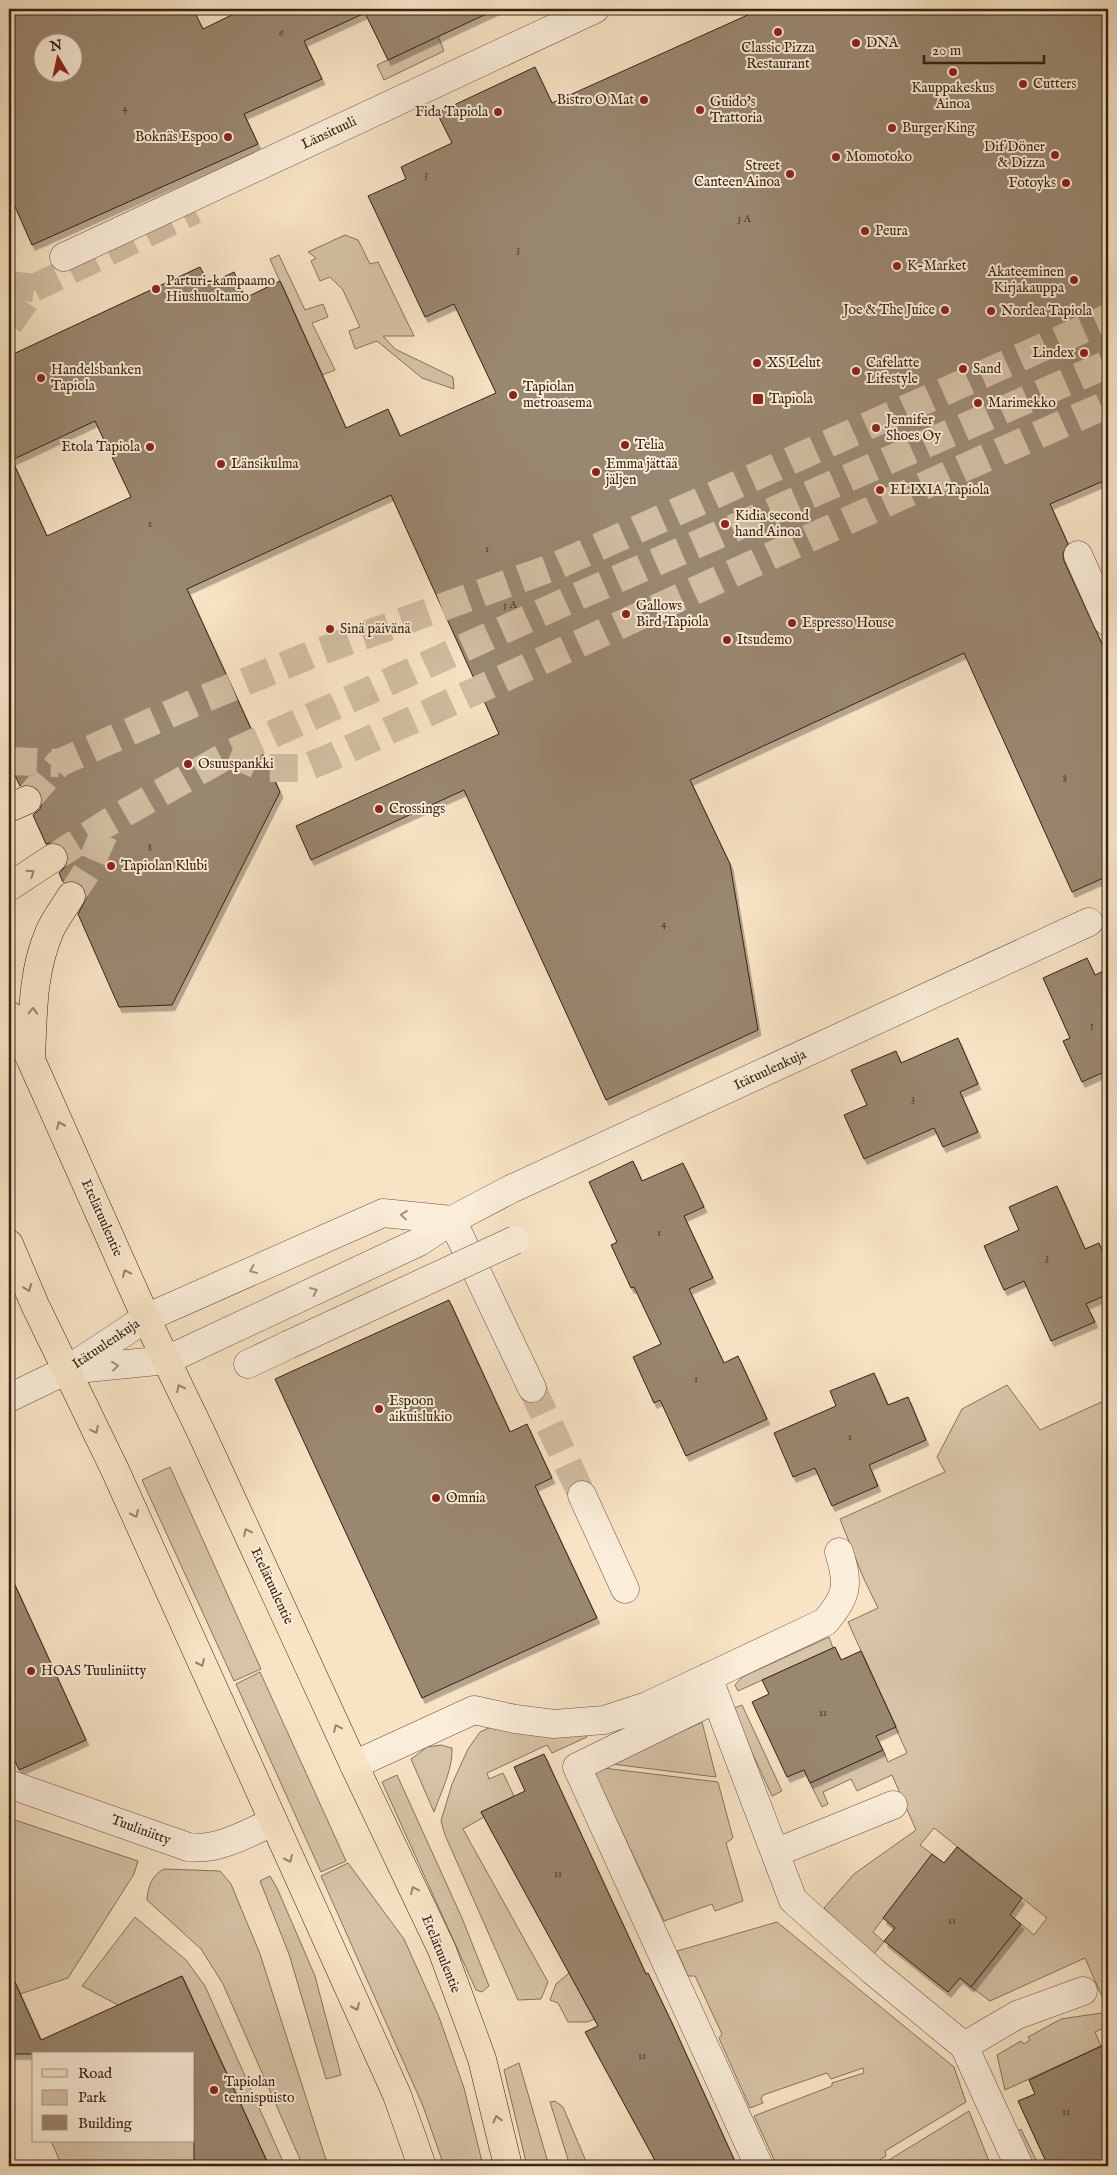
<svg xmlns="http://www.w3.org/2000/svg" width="1117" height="2175" viewBox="0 0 1117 2175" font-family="'IM FELL English',serif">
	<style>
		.green { fill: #d7c3a7; stroke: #86735d }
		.building { fill: #9a8770; stroke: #352313; fill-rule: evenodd; filter: url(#shadow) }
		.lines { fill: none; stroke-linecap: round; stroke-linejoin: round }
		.minor-tunnel { stroke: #d1bda1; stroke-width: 28; stroke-dasharray: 28 14; stroke-linecap: butt }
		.major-tunnel { stroke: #d1bda1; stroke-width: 28; stroke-dasharray: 28 14; stroke-linecap: butt }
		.minor-casing { stroke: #665340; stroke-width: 29 }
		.major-casing { stroke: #352313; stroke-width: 29 }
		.minor { stroke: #faedd9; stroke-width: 28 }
		.major { stroke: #f8e4c5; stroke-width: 28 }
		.minor-bridge-casing { stroke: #665340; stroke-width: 29; stroke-linecap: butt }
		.minor-bridge { stroke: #faedd9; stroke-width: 28 }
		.oneway { stroke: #96846c }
		.oneway2 { stroke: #a19280 }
		.poi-dot { fill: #8f2418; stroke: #faedd9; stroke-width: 2 }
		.labels { text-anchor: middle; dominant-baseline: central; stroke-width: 4; stroke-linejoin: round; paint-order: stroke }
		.number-label { font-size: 11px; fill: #4e3c2a }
		.poi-label { font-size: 14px; fill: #352313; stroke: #faedd9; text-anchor: start }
		.street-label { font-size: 14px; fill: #352313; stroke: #faedd9 }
	</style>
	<defs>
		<filter id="shadow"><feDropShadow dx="3" dy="5.5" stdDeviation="0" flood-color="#0004"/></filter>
	</defs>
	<rect width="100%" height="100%" fill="#f8e4c5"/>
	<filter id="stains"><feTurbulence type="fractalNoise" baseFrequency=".004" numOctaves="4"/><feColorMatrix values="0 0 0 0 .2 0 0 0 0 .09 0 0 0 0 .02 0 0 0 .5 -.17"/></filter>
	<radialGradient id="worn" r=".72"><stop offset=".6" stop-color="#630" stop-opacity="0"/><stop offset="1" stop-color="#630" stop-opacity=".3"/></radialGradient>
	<!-- green -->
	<path class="green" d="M438,36L444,51L384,80L377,65Z
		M345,235L358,240L370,264L378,262L414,336H383L395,349L453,377L454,389L422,378L377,341L355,349L349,331L360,327L343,290L330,277L320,281L311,261L316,258L308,252Z
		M279,255L305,310L323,304L328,317L312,323L335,370L322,375L270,259Z
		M1007,1385L1040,1430L1108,1399V2010L1085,1958L990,2001L971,1987L1021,1924L1034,1935L1047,1918L934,1828L920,1845L932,1854L873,1932L884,1942L873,1955L824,1908L854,1874L916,1830L892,1775L857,1791L851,1779L823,1792L828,1804L822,1807L810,1783L883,1750L888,1762L907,1753L848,1622L878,1608L863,1577L840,1519L945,1472L937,1457L962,1409Z
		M170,1467L261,1669L234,1681L142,1480Z
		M829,1637L833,1648L738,1691L735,1685L742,1677Z
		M260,1672L346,1861L321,1872L236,1684Z
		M742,1705L782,1791L772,1796L732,1709Z
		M702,1722L716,1777L612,1764Z
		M491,1727L585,1733L587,1737L552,1753L547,1745L487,1773L489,1779L503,1773L514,1796L481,1812L484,1817L463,1829L548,1982L541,1999L518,2000L445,1835L441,1821L452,1784L468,1749L480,1732Z
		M441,1745L452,1748C453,1769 441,1792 434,1812L411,1759L427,1747Z
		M603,1768L718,1782L733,1838L726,1843L743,1901L715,1911L712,1904L664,1921L594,1772Z
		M397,1775L462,1918L489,1986L482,1992L476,1990L382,1782Z
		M9,1818L138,1861L134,1874L68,1978L20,1994L9,1969Z
		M348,1863L404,1939L439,2017L464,2088L483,2166H444L423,2106L321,1876Z
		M164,1869L220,1871L231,1884L260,1954L328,2166H303L223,1984L201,1949L147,1900C148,1886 152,1875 164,1869Z
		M270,1876L277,1888L315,1976L341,2075L326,2079L289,1954L260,1881Z
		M135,1917L186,1960L205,1986L285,2166H269L182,1976L118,2005L82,1986Z
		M777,1922L954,2067L966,2102L885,2151L886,2156L870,2166H777L754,2116L832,2086V2083L864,2073L863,2068L831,2079L827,2073L763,2095L761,2099L763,2103L750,2108L719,2038L722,2034L695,1976H688L677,1951Z
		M603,1957L613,2012L587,2022H568L558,2003L550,2000L556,1984L569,1973Z
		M1108,2012V2026L1095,2032L1101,2046L1005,2090L997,2055L1021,2041L1024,2044L1030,2040L1028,2037L1061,2019Z
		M519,2063L549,2166H527L504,2070Z
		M194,2067L239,2166H62L51,2141H194Z
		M555,2101L563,2107L588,2166H570L550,2102Z
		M969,2111L991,2166H879Z
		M1021,2129L1039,2166H1029L1014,2133Z"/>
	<!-- building -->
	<path class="building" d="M9,9H193L203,29L244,9H497L388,60L365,13L304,41L322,79L244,114L258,144L32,245L9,193ZM42,42H72V72H42Z
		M761,9H1108V479L1050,504L1068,544L1063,553L1064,561L1108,657V876L1072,892L964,653L690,780L730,864L758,1030L606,1100L464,790L311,860L296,826L499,734L391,495L187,589L280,792L172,1005L119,1007L78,914L87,897L85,889L79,882L71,880L63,882L59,873L67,865L69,858L66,850L60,844L53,842L46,844L33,815L40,809L43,801L41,793L37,788L29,785L20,786L9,762V356L200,267L209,284L234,272L245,298L280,281L346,428L388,409L400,436L496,393L454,304L425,317L368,196L406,179L401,167L452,143L437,113L535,67L552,103ZM95,421L131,497L47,536L12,460Z
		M1087,958L1095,975L1108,969V1070L1082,1082L1063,1041L1070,1038L1043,978Z
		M958,1038L978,1084L960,1092L978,1132L943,1147L934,1128L864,1159L844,1115L867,1105L851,1070L896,1051L901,1063Z
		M633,1161L642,1181L683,1163L704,1207L684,1216L713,1278L689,1289L724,1363L738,1356L767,1419L686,1456L660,1400L654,1403L633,1357L661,1344L634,1287L631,1288L611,1245L617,1242L589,1182Z
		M1057,1186L1085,1249L1099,1243L1108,1264V1294L1086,1304L1095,1322L1051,1341L1024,1281L1004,1290L984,1246L1019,1230L1009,1207Z
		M449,1300L510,1432L527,1424L538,1448L552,1478L535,1486L597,1618L422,1698L275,1379Z
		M874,1373L888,1405L908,1397L926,1440L869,1465L878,1486L832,1506L815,1468L793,1477L774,1433L836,1406L830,1391Z
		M9,1572L86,1740L19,1770L9,1748Z
		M835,1647L841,1660L861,1651L896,1727L876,1736L883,1750L810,1783L804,1770L787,1777L752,1702L769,1694L762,1680Z
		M544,1754L646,1974L648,1973L672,2023L737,2166H658L585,2032L598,2026L481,1812L525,1791L514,1767Z
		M957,1847L1022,1898L1010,1915L1021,1924L971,1987L960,1978L948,1992L884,1941L895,1928L883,1918L932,1854L944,1863Z
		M9,1969L41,2040L182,1976L269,2166H194V2054H9Z
		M1108,2043V2166H1048L1018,2101L1035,2094L1029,2080Z"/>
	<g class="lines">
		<!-- minor-tunnel -->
		<path class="minor-tunnel" d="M9,285L34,288
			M9,324L34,288L195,210
			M231,753L264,768H304L327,759L954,472L1108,404
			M532,1388L582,1495"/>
		<!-- major-tunnel -->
		<path class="major-tunnel" d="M9,761L59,763
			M27,800L59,763L201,700L310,655L556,566L1108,318
			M53,858L109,822L231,753L574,598L1108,364
			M71,896L89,868L109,822"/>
		<defs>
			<path id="minor" d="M64,257L595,9
				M1078,555L1108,622
				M452,1220L532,1388
				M248,1364L288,1345
				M67,1370L167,1360L419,1242L452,1220L511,1189L1089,922
				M9,1398L67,1370L146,1318L383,1213L452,1220
				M582,1495L625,1589
				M708,1677L793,1900L873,1971L964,2046L1019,2166
				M716,1699L577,1767L759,2166
				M354,1765L474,1710L515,1719L554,1724L604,1720L647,1706L825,1622C848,1596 849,1584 839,1552
				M9,1784L188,1847C218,1851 246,1834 273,1822
				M775,1853L893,1805
				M964,2046L1017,2015L1083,1991"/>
			<path id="major" d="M9,808L27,800
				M9,887L53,858
				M9,1015L31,1060L146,1318L201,1432L354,1765L442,1950L482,2059L508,2166
				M31,1058C33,1015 32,973 49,933C54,920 64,908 71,896
				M9,1244L35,1305L115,1470L397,2095L422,2166"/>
		</defs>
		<!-- minor casing -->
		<use href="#minor" class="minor-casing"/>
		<!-- major casing -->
		<use href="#major" class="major-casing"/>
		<!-- minor -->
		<use href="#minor" class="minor"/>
		<!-- major -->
		<use href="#major" class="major"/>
		<defs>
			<path id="minor-bridge" d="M288,1345L515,1240"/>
		</defs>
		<!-- minor-bridge casing -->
		<use href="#minor-bridge" class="minor-bridge-casing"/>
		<!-- minor-bridge -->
		<use href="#minor-bridge" class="minor-bridge"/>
	</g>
	<!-- one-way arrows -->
	<defs><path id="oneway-chevron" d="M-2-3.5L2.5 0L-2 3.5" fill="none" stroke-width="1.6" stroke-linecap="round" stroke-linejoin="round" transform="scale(1.25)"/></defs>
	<g class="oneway">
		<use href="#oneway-chevron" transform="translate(31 873) rotate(-34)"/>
		<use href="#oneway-chevron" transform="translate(33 1011) rotate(-87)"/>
		<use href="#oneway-chevron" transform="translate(60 1125) rotate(-114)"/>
		<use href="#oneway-chevron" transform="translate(126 1273) rotate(-114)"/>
		<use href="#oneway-chevron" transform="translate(28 1288) rotate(67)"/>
		<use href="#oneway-chevron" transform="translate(180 1388) rotate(-115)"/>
		<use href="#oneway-chevron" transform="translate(95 1430) rotate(64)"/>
		<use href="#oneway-chevron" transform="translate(135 1514) rotate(66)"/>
		<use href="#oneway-chevron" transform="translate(247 1532) rotate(-115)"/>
		<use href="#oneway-chevron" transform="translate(201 1663) rotate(66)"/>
		<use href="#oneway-chevron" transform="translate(337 1728) rotate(-115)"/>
		<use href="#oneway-chevron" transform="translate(289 1859) rotate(66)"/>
		<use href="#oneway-chevron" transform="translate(414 1890) rotate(-115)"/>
		<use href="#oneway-chevron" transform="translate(356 2007) rotate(66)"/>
		<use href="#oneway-chevron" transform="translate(497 2119) rotate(-104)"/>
	</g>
	<g class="oneway2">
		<use href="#oneway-chevron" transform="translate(404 1215) rotate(-174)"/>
		<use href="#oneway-chevron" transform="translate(253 1270) rotate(156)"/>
		<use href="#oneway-chevron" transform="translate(314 1291) rotate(-25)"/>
		<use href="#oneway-chevron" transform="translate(115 1366) rotate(-6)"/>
	</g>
	<!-- markers -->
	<g class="poi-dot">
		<circle cx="778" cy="32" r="5"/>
		<circle cx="856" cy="43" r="5"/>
		<circle cx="953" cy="72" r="5"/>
		<circle cx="1023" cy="84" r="5"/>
		<circle cx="644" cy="100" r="5"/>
		<circle cx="700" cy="110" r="5"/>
		<circle cx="498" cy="112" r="5"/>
		<circle cx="892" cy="128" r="5"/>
		<circle cx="228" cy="137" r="5"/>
		<circle cx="1055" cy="155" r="5"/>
		<circle cx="836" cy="157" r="5"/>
		<circle cx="790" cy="174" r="5"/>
		<circle cx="1066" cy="183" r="5"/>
		<circle cx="865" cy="231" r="5"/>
		<circle cx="897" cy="266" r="5"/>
		<circle cx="1074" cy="280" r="5"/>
		<circle cx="156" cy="289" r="5"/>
		<circle cx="945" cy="310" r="5"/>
		<circle cx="991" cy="311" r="5"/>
		<circle cx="1084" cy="353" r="5"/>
		<circle cx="757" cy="363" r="5"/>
		<circle cx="963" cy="369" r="5"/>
		<circle cx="856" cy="371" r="5"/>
		<circle cx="41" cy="378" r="5"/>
		<circle cx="513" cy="395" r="5"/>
		<rect x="752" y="393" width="12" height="12" rx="2.5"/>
		<circle cx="978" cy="403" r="5"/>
		<circle cx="876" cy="428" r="5"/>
		<circle cx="625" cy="445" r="5"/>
		<circle cx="150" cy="447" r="5"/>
		<circle cx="221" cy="464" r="5"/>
		<circle cx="596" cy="472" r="5"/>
		<circle cx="880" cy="490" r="5"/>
		<circle cx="725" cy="524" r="5"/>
		<circle cx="626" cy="614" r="5"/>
		<circle cx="792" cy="623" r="5"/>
		<circle cx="330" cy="629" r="5"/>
		<circle cx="727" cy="640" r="5"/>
		<circle cx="188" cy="764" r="5"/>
		<circle cx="379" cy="809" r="5"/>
		<circle cx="111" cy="866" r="5"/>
		<circle cx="379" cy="1409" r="5"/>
		<circle cx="436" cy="1498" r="5"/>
		<circle cx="31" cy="1671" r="5"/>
		<circle cx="214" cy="2090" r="5"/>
	</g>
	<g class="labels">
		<!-- number labels -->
		<g class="number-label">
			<text x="281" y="33">6</text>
			<text x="125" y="108">4</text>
			<text x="426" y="175">3</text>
			<text x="744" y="219">3 A</text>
			<text x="518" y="250">3</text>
			<text x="150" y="524">1</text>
			<text x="487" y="549">1</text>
			<text x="510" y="605">5 A</text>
			<text x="1065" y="779">8</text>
			<text x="150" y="848">8</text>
			<text x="664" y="924">4</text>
			<text x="1092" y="1025">5</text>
			<text x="913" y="1099">3</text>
			<text x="659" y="1233">1</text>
			<text x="1047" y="1258">3</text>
			<text x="696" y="1379">1</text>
			<text x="850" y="1437">1</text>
			<text x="823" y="1713">11</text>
			<text x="558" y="1874">11</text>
			<text x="952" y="1921">11</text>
			<text x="642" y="2056">11</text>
			<text x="1066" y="2112">11</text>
		</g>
		<!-- poi labels -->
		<g class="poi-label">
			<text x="866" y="43">DNA</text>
			<text x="778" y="48" text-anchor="middle">Classic Pizza<tspan x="778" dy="16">Restaurant</tspan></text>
			<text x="1033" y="84">Cutters</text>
			<text x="953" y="88" text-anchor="middle">Kauppakeskus<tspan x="953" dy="16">Ainoa</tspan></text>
			<text x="634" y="100" text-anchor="end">Bistro O Mat</text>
			<text x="710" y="102">Guido's<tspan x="710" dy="16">Trattoria</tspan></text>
			<text x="488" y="112" text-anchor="end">Fida Tapiola</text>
			<text x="902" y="128">Burger King</text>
			<text x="218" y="137" text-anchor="end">Boknäs Espoo</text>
			<text x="1045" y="147" text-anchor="end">Dif Döner<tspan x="1045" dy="16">&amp; Dizza</tspan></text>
			<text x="846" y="157">Momotoko</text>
			<text x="780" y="166" text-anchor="end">Street<tspan x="780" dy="16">Canteen Ainoa</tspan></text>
			<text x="1056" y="183" text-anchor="end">Fotoyks</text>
			<text x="875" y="231">Peura</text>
			<text x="907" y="266">K-Market</text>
			<text x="1064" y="272" text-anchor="end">Akateeminen<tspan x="1064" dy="16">Kirjakauppa</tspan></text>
			<text x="166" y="281">Parturi-kampaamo<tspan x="166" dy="16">Hiushuoltamo</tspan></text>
			<text x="935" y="310" text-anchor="end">Joe &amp; The Juice</text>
			<text x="1001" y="311">Nordea Tapiola</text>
			<text x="1074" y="353" text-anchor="end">Lindex</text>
			<text x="767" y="363">XS Lelut</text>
			<text x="866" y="363">Cafelatte<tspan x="866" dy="16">Lifestyle</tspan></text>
			<text x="973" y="369">Sand</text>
			<text x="51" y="370">Handelsbanken<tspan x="51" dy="16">Tapiola</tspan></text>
			<text x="523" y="387">Tapiolan<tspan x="523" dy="16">metroasema</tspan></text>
			<text x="769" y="399">Tapiola</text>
			<text x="988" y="403">Marimekko</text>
			<text x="886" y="420">Jennifer<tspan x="886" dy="16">Shoes Oy</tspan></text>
			<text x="635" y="445">Telia</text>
			<text x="140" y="447" text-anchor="end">Etola Tapiola</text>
			<text x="231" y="464">Länsikulma</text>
			<text x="606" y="464">Emma jättää<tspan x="606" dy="16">jäljen</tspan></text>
			<text x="890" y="490">ELIXIA Tapiola</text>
			<text x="735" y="516">Kidia second<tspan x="735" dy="16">hand Ainoa</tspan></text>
			<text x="636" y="606">Gallows<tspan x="636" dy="16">Bird Tapiola</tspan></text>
			<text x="802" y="623">Espresso House</text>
			<text x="340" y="629">Sinä päivänä</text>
			<text x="737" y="640">Itsudemo</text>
			<text x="198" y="764">Osuuspankki</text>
			<text x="389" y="809">Crossings</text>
			<text x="121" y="866">Tapiolan Klubi</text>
			<text x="389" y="1401">Espoon<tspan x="389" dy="16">aikuislukio</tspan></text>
			<text x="446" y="1498">Omnia</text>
			<text x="41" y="1671">HOAS Tuuliniitty</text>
			<text x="224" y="2082">Tapiolan<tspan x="224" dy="16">tennispuisto</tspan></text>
		</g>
		<!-- street labels -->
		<g class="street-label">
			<text transform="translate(329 133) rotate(-25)">Länsituuli</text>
			<text transform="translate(770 1070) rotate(-25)">Itätuulenkuja</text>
			<text transform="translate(102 1218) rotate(66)">Etelätuulentie</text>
			<text transform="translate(106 1344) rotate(-34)">Itätuulenkuja</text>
			<text transform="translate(272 1586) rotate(65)">Etelätuulentie</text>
			<text transform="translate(141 1830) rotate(20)">Tuuliniitty</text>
			<text transform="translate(441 1954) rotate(68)">Etelätuulentie</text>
		</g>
	</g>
	<!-- margin -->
	<rect width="1117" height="2175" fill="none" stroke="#f8e4c5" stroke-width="30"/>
	<rect x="10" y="10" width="1097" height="2155" fill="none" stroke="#352313" stroke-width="2.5"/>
	<rect x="15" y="15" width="1087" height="2145" fill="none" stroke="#352313"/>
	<!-- legend -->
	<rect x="32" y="2052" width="162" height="90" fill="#faedd9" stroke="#ab9c8a"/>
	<rect x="42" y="2069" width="25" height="8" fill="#f8e4c5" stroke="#ab9c8a"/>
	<text x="78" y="2078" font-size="15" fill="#352313">Road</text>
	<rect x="42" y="2090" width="25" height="15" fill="#d7c3a7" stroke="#ab9c8a"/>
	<text x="78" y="2102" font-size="15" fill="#352313">Park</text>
	<rect x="42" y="2115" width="25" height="15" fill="#9a8770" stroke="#ab9c8a"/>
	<text x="78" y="2128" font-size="15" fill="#352313">Building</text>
	<!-- north arrow -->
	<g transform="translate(58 58) rotate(351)"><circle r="24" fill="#faedd9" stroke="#ab9c8a"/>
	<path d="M0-4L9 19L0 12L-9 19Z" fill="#8f2418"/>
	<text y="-8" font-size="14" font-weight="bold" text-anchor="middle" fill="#352313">N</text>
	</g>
	<!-- scale -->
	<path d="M924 55v8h120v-8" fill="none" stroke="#352313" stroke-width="2.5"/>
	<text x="932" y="55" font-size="15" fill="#352313" stroke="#faedd9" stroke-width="4" paint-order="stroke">20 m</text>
	<rect width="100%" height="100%" filter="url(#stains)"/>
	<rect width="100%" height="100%" fill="url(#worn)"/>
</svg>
